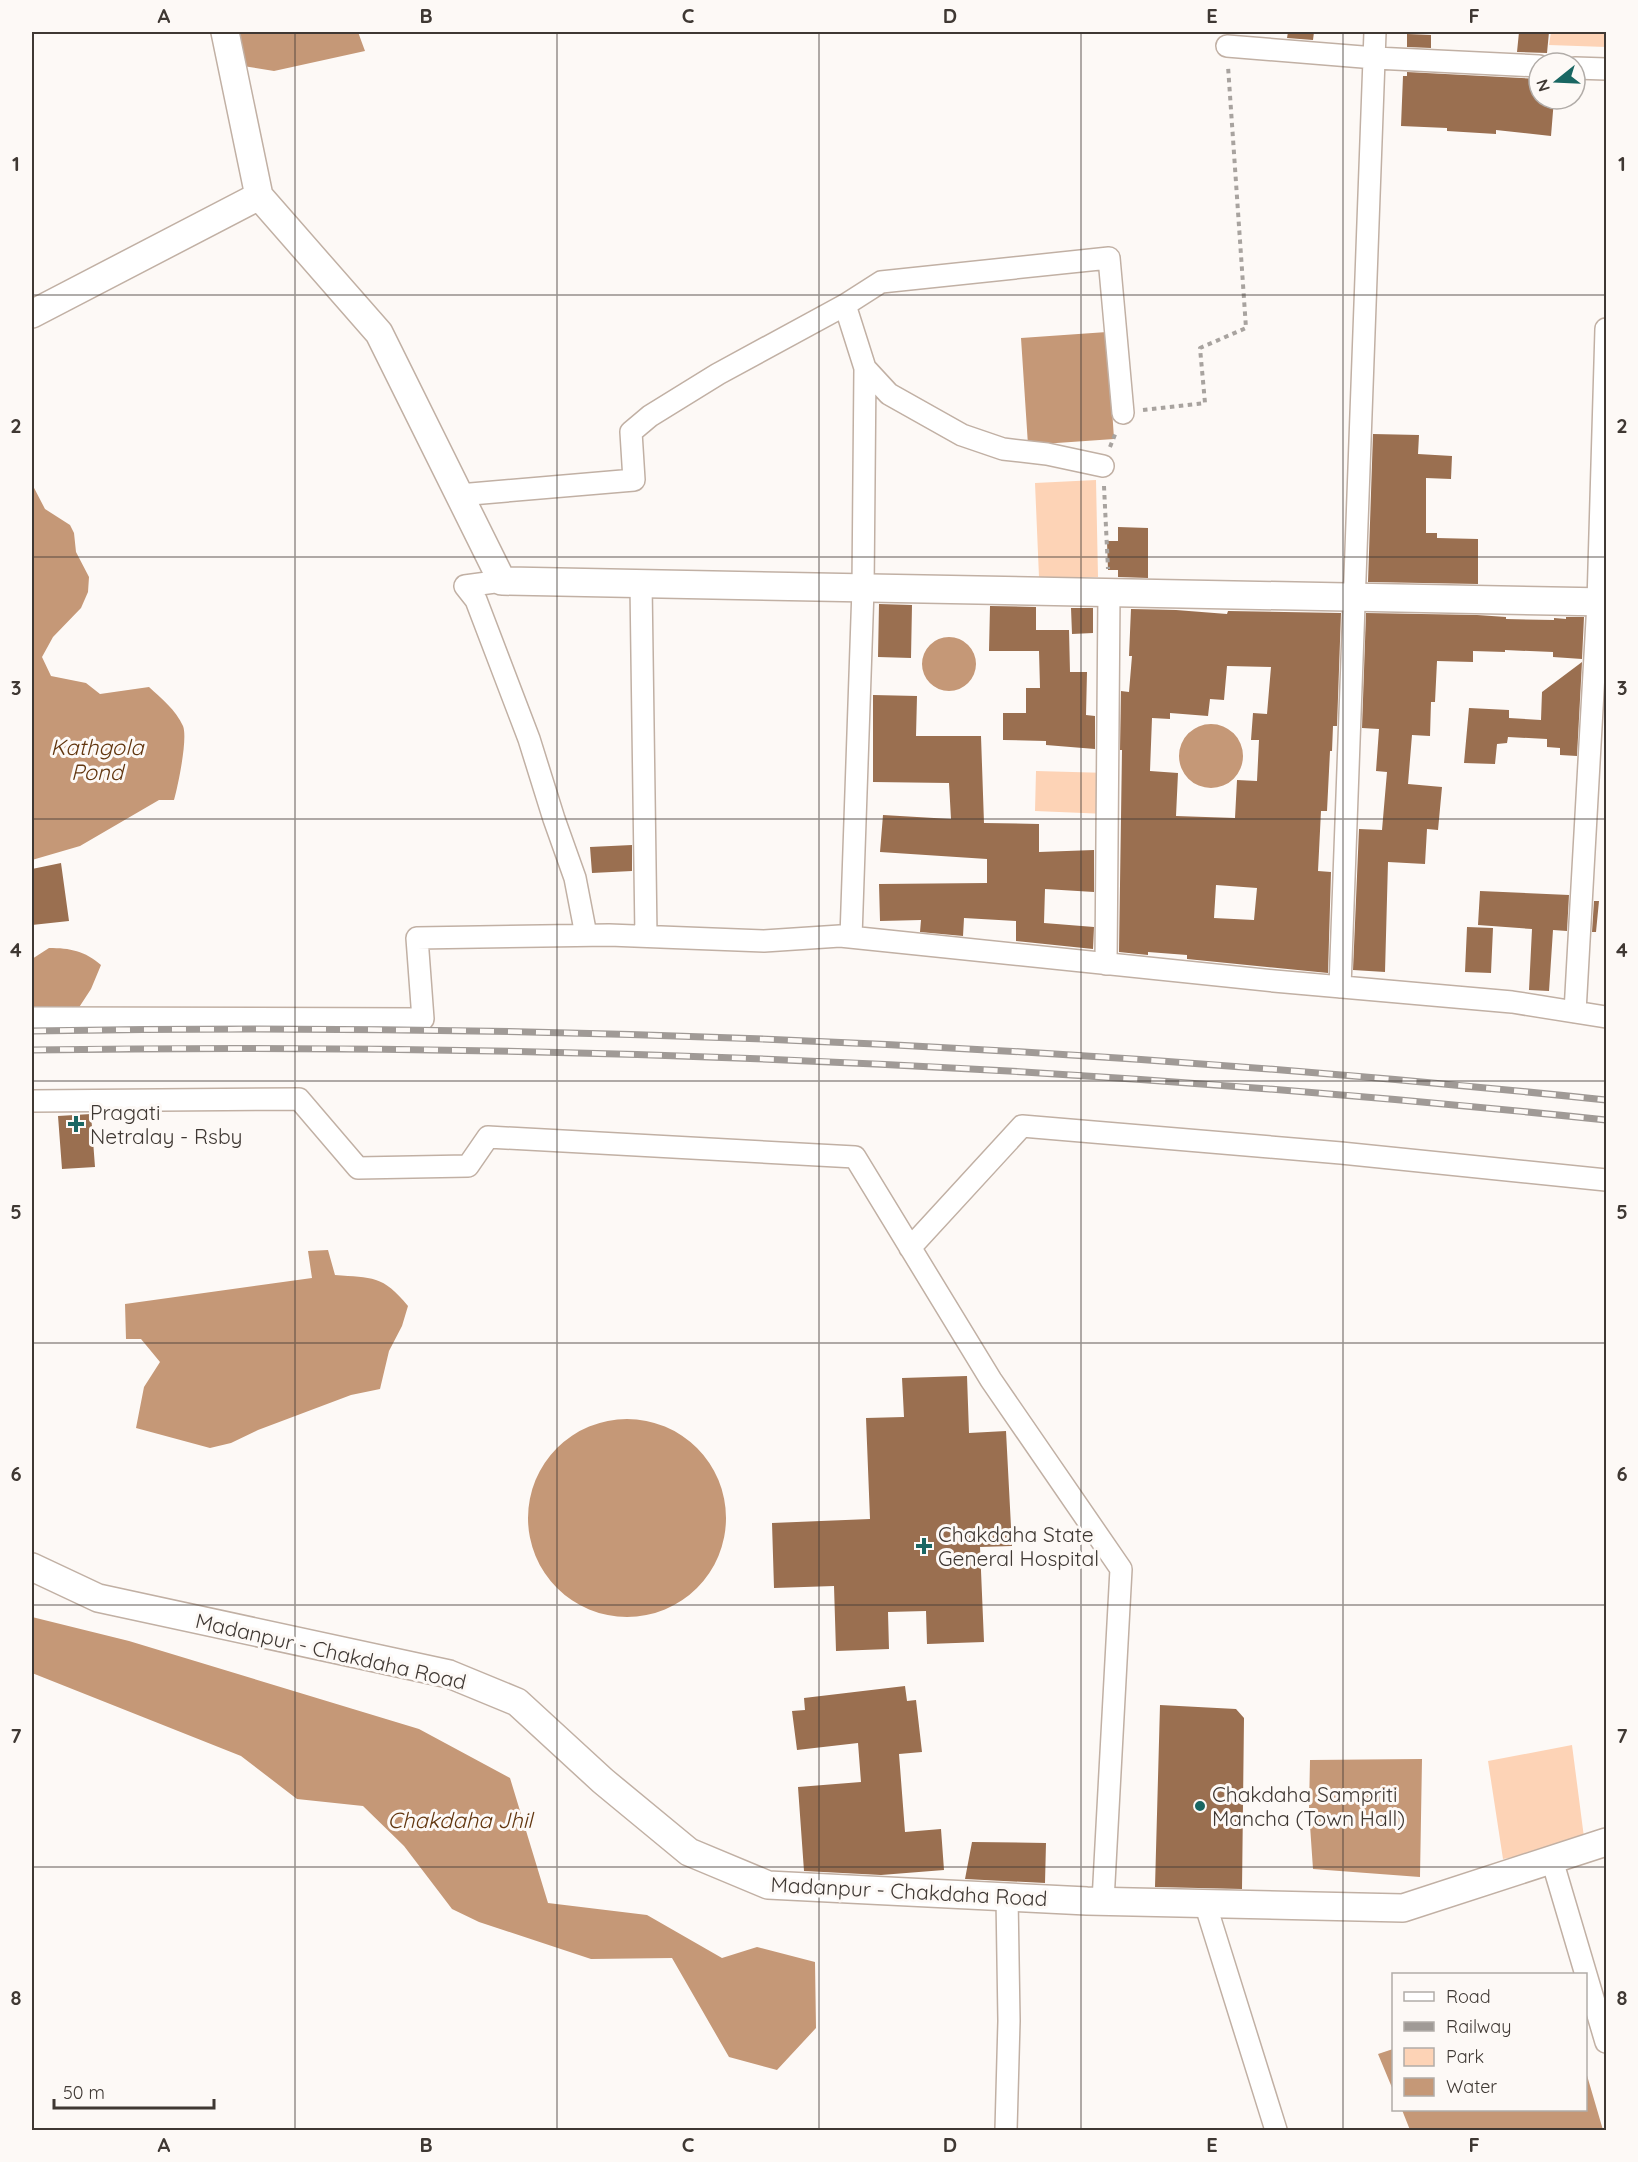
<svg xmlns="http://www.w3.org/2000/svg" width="1638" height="2162" viewBox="0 0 1638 2162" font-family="Quicksand,sans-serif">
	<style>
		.green { fill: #fdd3b6 }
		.water { fill: #c59877 }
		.building { fill: #9a6f50; fill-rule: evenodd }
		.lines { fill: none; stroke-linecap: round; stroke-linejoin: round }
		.minor-casing { stroke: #c1b0a4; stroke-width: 24 }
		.major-casing { stroke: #c1b0a4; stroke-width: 30 }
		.path { stroke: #a8a39f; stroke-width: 4; stroke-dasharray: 4.5 4.5; stroke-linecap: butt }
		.minor { stroke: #fff; stroke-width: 21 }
		.major { stroke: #fff; stroke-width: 27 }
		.rail-casing { stroke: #a09a96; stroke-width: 7 }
		.rail { stroke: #fdf9f6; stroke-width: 4.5; stroke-dasharray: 14; stroke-linecap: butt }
		.grid { fill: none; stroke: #3f3833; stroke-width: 1.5; stroke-opacity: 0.55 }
		.poi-dot { fill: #196662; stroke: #fdf9f6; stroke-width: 2 }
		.labels { text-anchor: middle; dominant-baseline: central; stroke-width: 6; stroke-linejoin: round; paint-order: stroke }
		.poi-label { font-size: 21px; fill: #3f3833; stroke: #fdf9f6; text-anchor: start }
		.street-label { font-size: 21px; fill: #3f3833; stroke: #fdf9f6 }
		.water-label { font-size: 22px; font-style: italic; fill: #62360f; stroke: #fdf9f6 }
		.neatline { fill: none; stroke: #3f3833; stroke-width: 2 }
		.grid-label { font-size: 20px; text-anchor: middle; font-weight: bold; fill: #3f3833 }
	</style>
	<rect width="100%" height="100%" fill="#fdf9f6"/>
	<!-- green -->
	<path class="green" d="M1551,32H1606V47L1549,45Z
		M1096,480L1098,577H1039L1035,483Z
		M1036,771L1109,773L1107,814L1035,811Z
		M1572,1745L1585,1845L1503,1859L1488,1761Z"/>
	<!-- water -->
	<path class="water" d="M238,32H358L365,51L274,71L243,66Z
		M1107,332L1114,439L1028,445L1021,338Z
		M32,484L45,509L70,525L74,533L76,552L89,577L88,592L81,608L53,637L42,657L51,676L86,683L100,694L149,687C161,698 176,710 183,726C188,738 178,786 174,800H159L80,846L32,860Z
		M922 664a27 27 0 1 1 54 0a27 27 0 1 1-54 0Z
		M1179 756a32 32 0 1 1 64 0a32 32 0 1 1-64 0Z
		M49,948C70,948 85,951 101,965L91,989L76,1012L32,1013V959Z
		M328,1250L335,1275C372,1278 383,1275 408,1306L402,1326L389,1351L380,1389L351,1395L258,1430L231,1443L210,1448L136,1428L144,1387L160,1362L141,1339H126L125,1304L312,1278L308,1251Z
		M528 1518a99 99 0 1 1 198 0a99 99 0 1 1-198 0Z
		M32,1617L129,1641L419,1729L510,1778L548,1903L647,1915L722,1958L757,1947L815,1962L816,2028L777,2070L729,2057L672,1958L591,1959L479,1922L452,1909L404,1846L363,1806L297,1799L241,1756L32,1673Z
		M1422,1759L1420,1877L1313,1869L1309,1811L1310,1760Z
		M1393,2049H1394L1393,2090L1378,2054Z
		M1586,2072L1603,2130H1410L1402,2110H1586Z"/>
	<!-- building -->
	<path class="building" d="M1288,32H1314L1313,40L1287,38Z
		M1519,32H1549L1547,53L1517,52Z
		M1407,34L1431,35V48L1407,47Z
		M1407,72L1539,79V99H1554L1551,136L1496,130V134L1447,131V128L1401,126L1403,76H1407Z
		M1373,434L1419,435L1418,454L1452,456L1451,479L1426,478V533H1437V538L1478,539V584L1368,582Z
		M1118,527L1148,528V578L1118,577V570H1108L1107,541H1118Z
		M879,604L912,605L911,658L878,657Z
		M990,606L1036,607V630H1069L1070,672H1087L1086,715L1095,716V749L1046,745V741L1003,740V713H1026V688H1040L1039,651H989Z
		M1071,608H1093V633L1072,634Z
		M1131,609L1176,610L1227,614L1228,611L1341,613L1337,726H1333L1332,751H1330L1327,811H1321L1318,871L1331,872L1328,973L1187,959V955L1148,952V955L1119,952L1122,750H1120L1121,691L1129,692L1132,656H1129ZM1227,666L1271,667L1267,714L1253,713L1251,740H1259L1257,781L1237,780L1235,818L1176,816L1178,773L1150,771L1152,718L1170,719V713L1208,716L1210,699L1224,700ZM1216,885L1257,888L1254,920L1214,918Z
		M1366,613L1477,615L1506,617V619L1554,620V618L1566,619V617H1584L1582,659L1553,657V652L1505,650V652L1473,651V662L1437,661L1435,702H1431L1430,736L1412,735L1408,784L1442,787L1438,830L1427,829L1425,864L1388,862L1385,972L1353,970L1359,829L1382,830L1387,772L1376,771L1379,729L1362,728Z
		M1582,662L1577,756L1560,755V748L1547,747V739L1508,737L1507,743L1497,744L1495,764L1464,763L1469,708L1509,710V718L1541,720L1542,692Z
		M873,695L917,696L916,736H981L984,823L1039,824V852L1094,850V892L1045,889L1044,923L1094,927L1093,949L1016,941V921L964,918L963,936L920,932L921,920L880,921L879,884L987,883V859L880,852L883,815L951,819L949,783L873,782Z
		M632,845V871L592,873L590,847Z
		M61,863L69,921L32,925V869Z
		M1480,891L1569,895L1567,931L1553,930L1549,991L1529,990L1532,929L1478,925Z
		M1594,901H1599L1596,932H1592Z
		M1467,927L1493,928L1491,973L1465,972Z
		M91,1114L95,1167L62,1169L58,1116Z
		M967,1376L969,1433L1006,1431L1012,1546L980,1547L984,1642L927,1644L926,1611L888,1612L889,1649L836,1651L834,1586L774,1588L772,1523L870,1519L866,1418L904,1417L902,1378Z
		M905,1686L907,1701L916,1700L922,1752L899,1754L905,1832L941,1829L944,1870L881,1875L804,1871L798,1787L861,1782L858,1743L797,1750L792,1711L805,1710L804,1698Z
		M1160,1705L1236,1709L1244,1718L1242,1889L1155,1887Z
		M972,1842L1046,1843L1045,1883L965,1879Z"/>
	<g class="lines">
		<defs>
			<path id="minor" d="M1227,46L1375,58L1539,66
				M1575,68L1606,69
				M845,305L865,368
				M459,495L634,480L631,432L650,416L718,374L845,305L881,282L1109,258L1123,413
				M502,581L465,586L476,600L529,739L554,819L575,878L586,935
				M641,584L646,936
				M851,937L863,589L865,368L889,394L962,435L1003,449L1047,454L1103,466
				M1106,964L1109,594
				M1340,987L1375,32
				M1575,1012L1598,602L1606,329
				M32,1018L423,1019L417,938L609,935L764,941L840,936L1274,981L1512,1002L1606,1017
				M32,1101L299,1099L358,1168L468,1166L488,1137L855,1157L991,1380L1121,1569L1103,1901
				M910,1248L1022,1126L1341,1153L1606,1180
				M1552,1860L1606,2042
				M1205,1903L1276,2130
				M1006,2130L1009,2021L1007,1897"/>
			<path id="major" d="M225,32L259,196L379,333L502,581L1606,602
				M32,314L259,196
				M32,1567L98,1598L449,1674L517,1702L603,1781L689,1852L768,1885L1087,1901L1403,1908L1606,1842"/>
		</defs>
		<!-- minor casing -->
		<use href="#minor" class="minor-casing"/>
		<!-- major casing -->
		<use href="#major" class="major-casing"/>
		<!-- path -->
		<path class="path" d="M1143,410L1205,403L1200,348L1246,328L1228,66
			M1110,447L1116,432
			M1104,486L1108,569"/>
		<!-- minor -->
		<use href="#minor" class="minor"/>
		<!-- major -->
		<use href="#major" class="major"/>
		<defs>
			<path id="rail" d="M32,1031C557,1022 1084,1045 1606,1100
				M32,1050C557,1042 1084,1065 1606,1120"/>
		</defs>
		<!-- rail casing -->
		<use href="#rail" class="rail-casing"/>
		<!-- rail -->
		<use href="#rail" class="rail"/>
	</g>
	<!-- grid -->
	<path class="grid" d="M295,32V2130M557,32V2130M819,32V2130M1081,32V2130M1343,32V2130M32,295H1606M32,557H1606M32,819H1606M32,1081H1606M32,1343H1606M32,1605H1606M32,1867H1606"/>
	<!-- markers -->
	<g class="poi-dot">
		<path d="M73 1115h6v6h6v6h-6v6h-6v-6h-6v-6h6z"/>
		<path d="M921 1537h6v6h6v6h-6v6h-6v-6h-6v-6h6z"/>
		<circle cx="1200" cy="1806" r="6"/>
	</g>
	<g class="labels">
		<!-- poi labels -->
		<g class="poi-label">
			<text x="90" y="1112">Pragati<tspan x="90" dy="24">Netralay - Rsby</tspan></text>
			<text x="938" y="1534">Chakdaha State<tspan x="938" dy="24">General Hospital</tspan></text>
			<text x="1212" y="1794">Chakdaha Sampriti<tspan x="1212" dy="24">Mancha (Town Hall)</tspan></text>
		</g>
		<!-- street labels -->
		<g class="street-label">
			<text transform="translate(331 1651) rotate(13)">Madanpur - Chakdaha Road</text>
			<text transform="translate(909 1891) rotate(3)">Madanpur - Chakdaha Road</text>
		</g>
		<!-- water labels -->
		<g class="water-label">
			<text x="97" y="747">Kathgola<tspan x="97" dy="25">Pond</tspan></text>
			<text x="460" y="1820">Chakdaha Jhil</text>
		</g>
	</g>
	<!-- border -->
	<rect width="1638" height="2162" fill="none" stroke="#fdf9f6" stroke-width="66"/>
	<!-- legend -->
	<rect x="1392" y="1973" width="195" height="138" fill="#fdf9f6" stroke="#b1aca8" stroke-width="1.5"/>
	<rect x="1404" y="1992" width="30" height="9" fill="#ffffff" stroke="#b1aca8" stroke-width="1.5"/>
	<text x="1446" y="2003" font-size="18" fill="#3f3833">Road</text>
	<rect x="1404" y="2022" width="30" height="9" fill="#a09a96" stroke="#b1aca8" stroke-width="1.5"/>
	<text x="1446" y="2033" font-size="18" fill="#3f3833">Railway</text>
	<rect x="1404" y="2048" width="30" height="18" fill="#fdd3b6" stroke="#b1aca8" stroke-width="1.5"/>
	<text x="1446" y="2063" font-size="18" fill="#3f3833">Park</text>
	<rect x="1404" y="2078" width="30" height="18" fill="#c59877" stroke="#b1aca8" stroke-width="1.5"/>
	<text x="1446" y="2093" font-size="18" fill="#3f3833">Water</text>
	<!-- north arrow -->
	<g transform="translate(1557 81) rotate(252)"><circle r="28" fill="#fdf9f6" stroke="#b1aca8" stroke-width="1.5"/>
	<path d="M0-4.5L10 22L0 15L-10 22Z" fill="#196662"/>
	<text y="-9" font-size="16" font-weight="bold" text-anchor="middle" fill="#3f3833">N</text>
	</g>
	<!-- scale -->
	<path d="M54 2099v9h160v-9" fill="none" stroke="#3f3833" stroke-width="3"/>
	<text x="63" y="2099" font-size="18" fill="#3f3833" stroke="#fdf9f6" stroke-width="4.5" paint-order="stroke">50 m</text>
	<rect x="33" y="33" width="1572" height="2096" class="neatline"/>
	<g class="grid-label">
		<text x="164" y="23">A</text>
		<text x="426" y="23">B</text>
		<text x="688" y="23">C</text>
		<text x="950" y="23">D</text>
		<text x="1212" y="23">E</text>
		<text x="1474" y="23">F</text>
		<text x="16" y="171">1</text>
		<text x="1622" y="171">1</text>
		<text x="16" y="433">2</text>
		<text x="1622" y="433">2</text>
		<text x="16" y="695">3</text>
		<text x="1622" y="695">3</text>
		<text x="16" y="957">4</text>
		<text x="1622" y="957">4</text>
		<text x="16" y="1219">5</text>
		<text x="1622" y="1219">5</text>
		<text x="16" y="1481">6</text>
		<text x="1622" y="1481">6</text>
		<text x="16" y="1743">7</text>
		<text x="1622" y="1743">7</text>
		<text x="16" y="2005">8</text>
		<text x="1622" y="2005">8</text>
		<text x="164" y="2152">A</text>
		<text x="426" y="2152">B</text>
		<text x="688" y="2152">C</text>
		<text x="950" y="2152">D</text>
		<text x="1212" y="2152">E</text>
		<text x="1474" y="2152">F</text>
	</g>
</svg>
